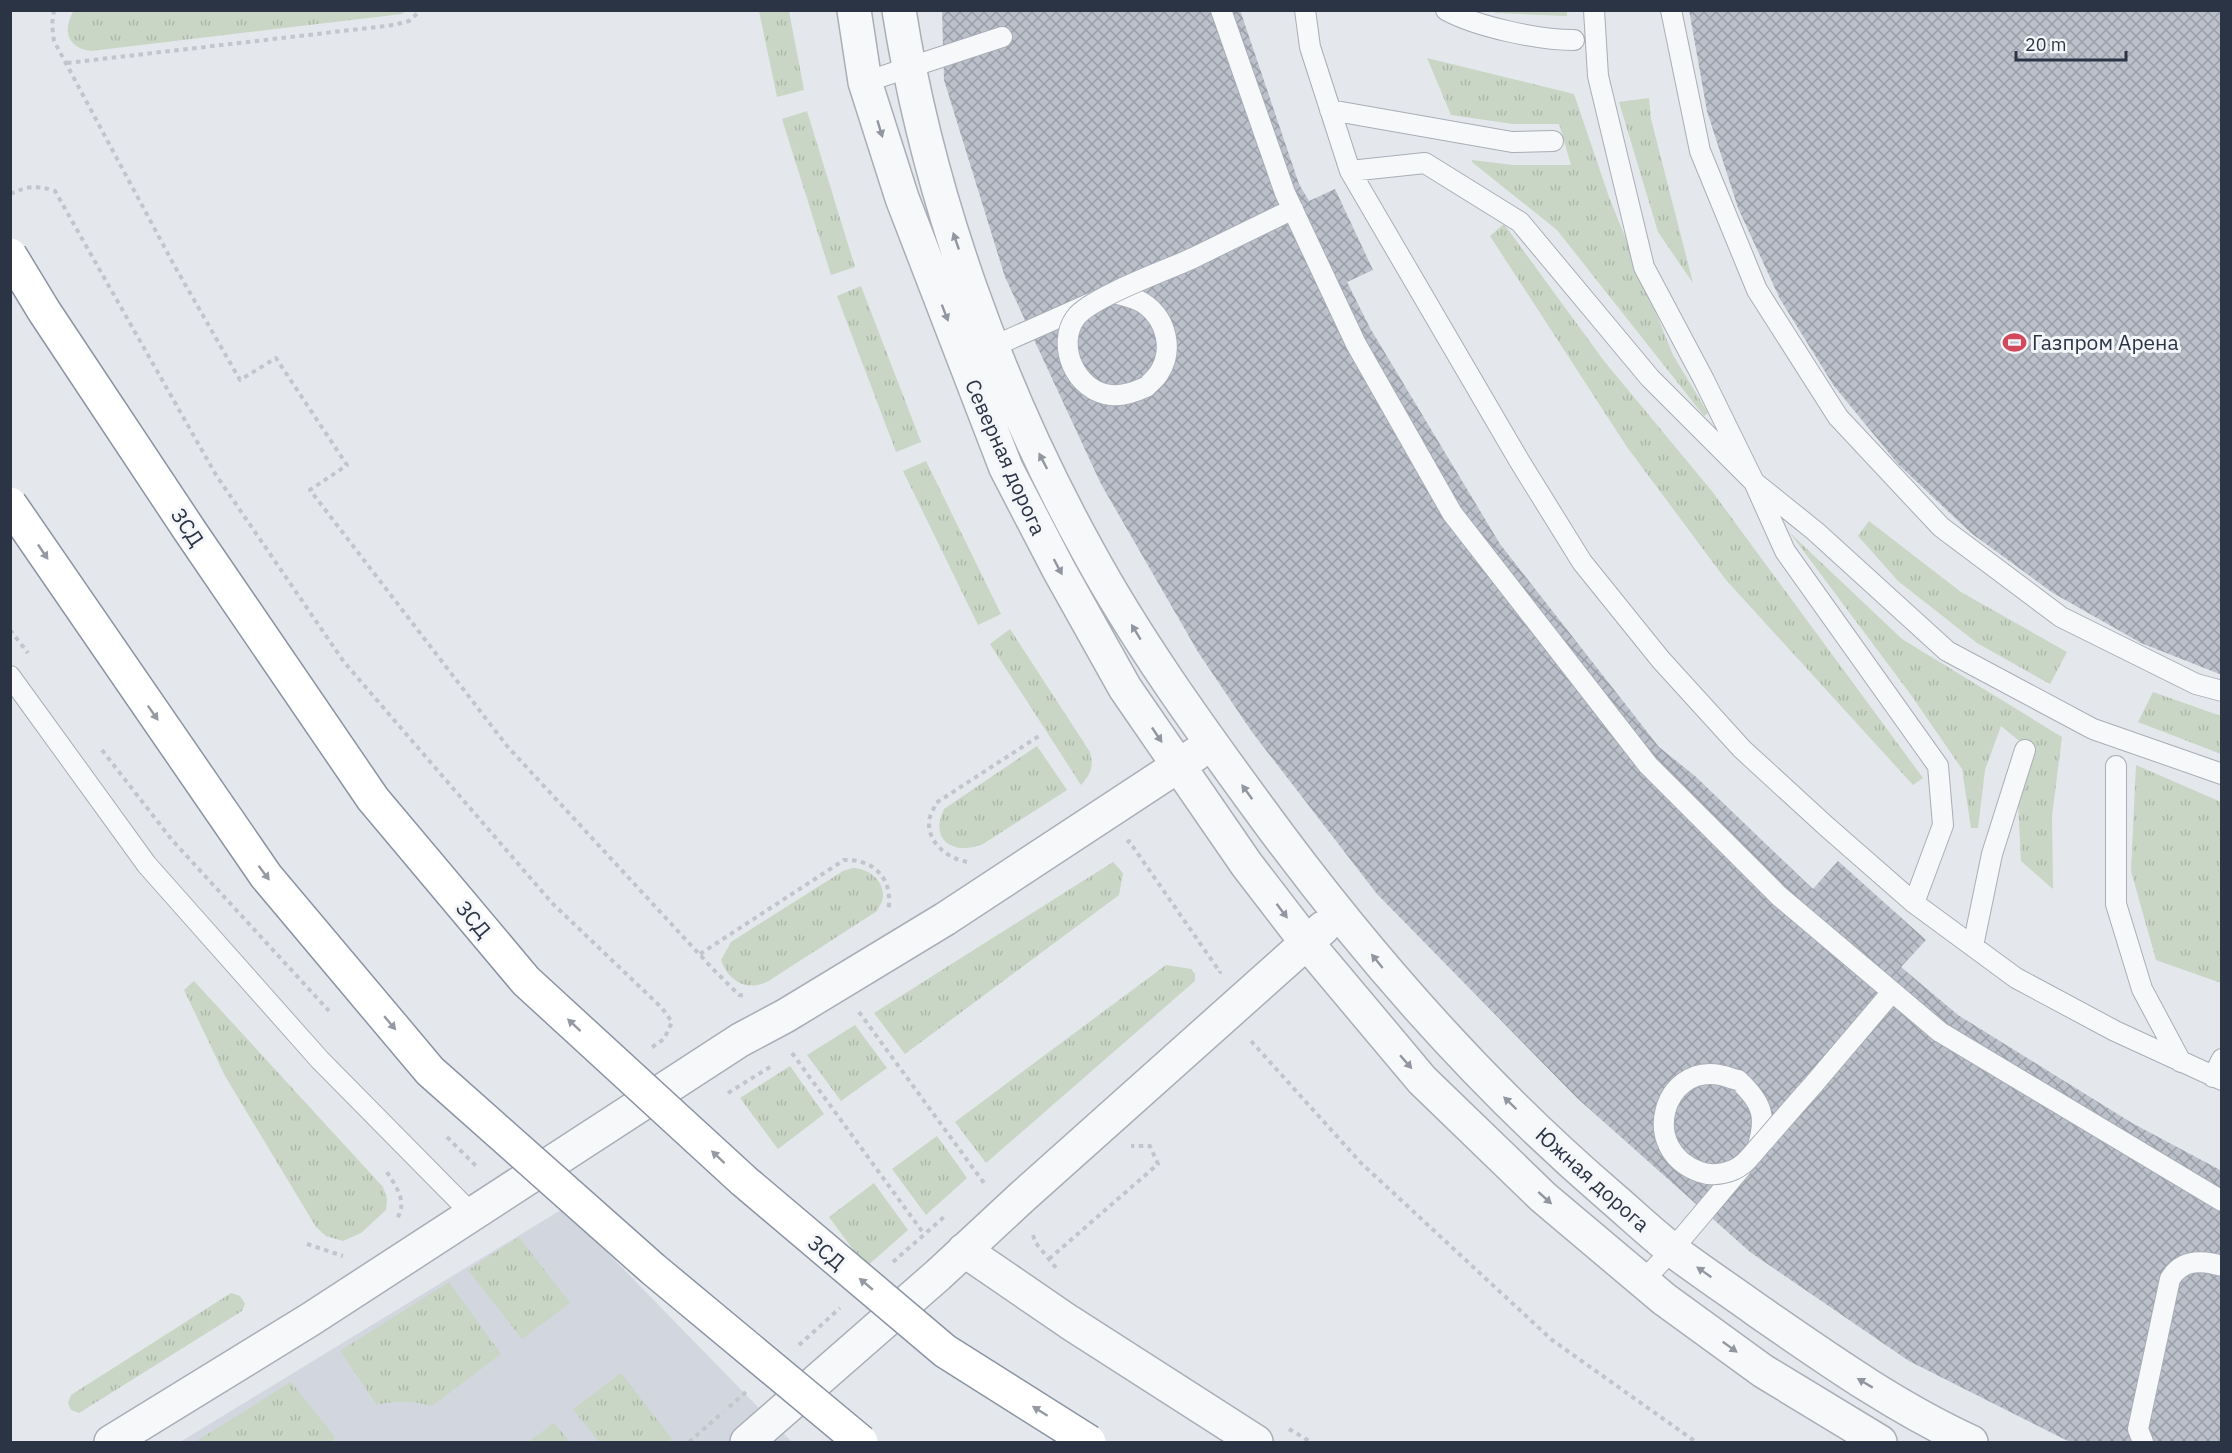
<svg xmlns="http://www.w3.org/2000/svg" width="2232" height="1453" viewBox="0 0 2232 1453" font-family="'IBM Plex Sans',sans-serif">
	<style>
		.built { fill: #d2d6de }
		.grass { fill: url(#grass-tufts) }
		.building { fill: url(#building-cross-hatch) }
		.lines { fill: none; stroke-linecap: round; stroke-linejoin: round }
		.service-casing { stroke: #a9aeb7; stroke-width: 22 }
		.minor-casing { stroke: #a9aeb7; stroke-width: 36 }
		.path { stroke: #c2c5cb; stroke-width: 4; stroke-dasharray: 4.5 4.5; stroke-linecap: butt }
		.service { stroke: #f7f8fa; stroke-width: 20 }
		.minor { stroke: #f7f8fa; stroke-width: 33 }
		.service-bridge-casing { stroke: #a9aeb7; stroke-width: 22; stroke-linecap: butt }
		.motorway-bridge-casing { stroke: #8b94a3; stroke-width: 36; stroke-linecap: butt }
		.service-bridge { stroke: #f7f8fa; stroke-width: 20 }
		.motorway-bridge { stroke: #fff; stroke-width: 33 }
		.oneway { fill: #9196a0 }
		.oneway2 { fill: #959aa2 }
		.labels { text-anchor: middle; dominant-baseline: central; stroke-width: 6; stroke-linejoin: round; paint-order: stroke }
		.poi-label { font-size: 21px; fill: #2b3445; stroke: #f4f6f9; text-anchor: start }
		.street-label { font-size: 21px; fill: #2b3445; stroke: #f4f6f9 }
	</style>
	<defs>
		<pattern id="grass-tufts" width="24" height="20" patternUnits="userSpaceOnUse" patternTransform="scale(1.5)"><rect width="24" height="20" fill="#c9d6c5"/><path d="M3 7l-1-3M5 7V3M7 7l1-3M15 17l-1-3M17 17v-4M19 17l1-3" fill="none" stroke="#adb8ab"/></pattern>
		<pattern id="building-cross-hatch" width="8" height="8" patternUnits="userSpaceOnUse" patternTransform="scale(1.5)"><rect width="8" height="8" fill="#bbc0ca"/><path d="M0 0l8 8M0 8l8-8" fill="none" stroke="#989da6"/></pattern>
	</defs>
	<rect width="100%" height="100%" fill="#e4e7ec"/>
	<!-- built -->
	<path class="built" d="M564,1208L792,1442H180Z"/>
	<!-- grass -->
	<path class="grass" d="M74,10H406V11L402,14L91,51C67,48 62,30 74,10Z
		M759,11H789L804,90L777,97Z
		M1491,11H1567V16L1496,13Z
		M1427,58L1574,94L1609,197L1673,355L1708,413L1704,416L1557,230L1472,162V160L1513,165H1571L1559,124H1513L1451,115Z
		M1649,98L1651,119L1693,283L1658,232L1619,102Z
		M807,111L855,267L831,275L782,119Z
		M1504,224L1604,361L1711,490L1923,778L1913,785L1726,580L1627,447L1490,236Z
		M861,286L921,442L896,452L837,296Z
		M926,461L1001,614L978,625L903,471Z
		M1869,521L1961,592L2067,652L2050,684L1977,643L1898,581L1858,536Z
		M1790,533L1902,639L2062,737L2052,816L2053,889L2021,861L2018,802L2033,752L2001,726L1985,770L1978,828H1971L1962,769L1911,695Z
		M1010,629L1090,752C1094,766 1091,774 1081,785L990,644Z
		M2153,692L2221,716V754L2138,722Z
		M1037,746L1067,790L983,844C954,856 929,841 944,809Z
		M2136,765L2221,802V983L2156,960L2131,871Z
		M1113,862L1123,873L1119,895L905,1054L874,1013Z
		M853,868C868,869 884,879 883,897C883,901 879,907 877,911L767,982C746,991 729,982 721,960L731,942L843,871Z
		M1166,965L1191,969L1195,974V981L986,1163L955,1122Z
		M194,981L383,1187L387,1199L386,1210L361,1233L343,1241L326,1236L316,1227L225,1076L184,990Z
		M855,1025L887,1068L841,1101L807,1055Z
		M790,1066L824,1114L778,1149L740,1098Z
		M937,1136L967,1178L926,1215L892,1169Z
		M874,1183L908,1230L866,1267L829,1217Z
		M519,1237L570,1303L522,1339L468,1270Z
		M449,1282L501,1354L432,1406C413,1401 397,1400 377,1405L340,1351Z
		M231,1293L240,1296L245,1304L242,1311L79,1413L71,1410L68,1403L71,1395Z
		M621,1373L672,1439L668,1442H599L573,1409Z
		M291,1382L335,1437L332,1442H195Z
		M554,1423L570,1442H528Z"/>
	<!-- building -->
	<path class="building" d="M942,10H1240L1299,184L1309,201L1335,189L1373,270L1347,282L1370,328L1500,544L1659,747L1695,776L1813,889L1838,861L1926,940L1901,967L1958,1015L2132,1123L2222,1171V1442H2070L1909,1361L1750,1252L1577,1098L1377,894L1252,732L1198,652L1101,484L1005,277L944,80Z
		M1689,10H2222V675L2141,643L2053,593L1971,533L1898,464L1834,386L1780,299L1738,208L1707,111Z"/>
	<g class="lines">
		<defs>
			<path id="service" d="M1221,10L1285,193L1356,344L1452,513L1648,765L1779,896L1940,1032L2222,1201
				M1305,10L1310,47L1350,171L1520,462L1582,562L1661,660L1742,749L1826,826L1914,903L2016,978L2115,1031L2222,1080
				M1446,10C1477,27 1539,40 1574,40
				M1594,10L1598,76L1644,267L1704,380L1754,482L1815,531L1947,651L2093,729L2222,774
				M1671,10L1700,151L1757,290L1838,417L1941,527L2061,617L2196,684L2222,691
				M865,82L1002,37
				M1330,110L1512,142L1553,141
				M1350,171L1425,163L1520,222L1650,378L1754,482L1785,551L1938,766L1943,825L1914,903
				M1191,259L1293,209
				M983,351L1114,293C1124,296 1138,298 1146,305C1166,320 1174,350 1159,373C1156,378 1151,382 1146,387
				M10,676L147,865L320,1060L472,1214
				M2116,766V904L2142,989L2181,1062
				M1973,946L1992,854L2025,750
				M2213,1077L2222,1059
				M1813,1085L1892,992
				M1642,1282L1672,1250L1757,1149C1767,1117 1763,1103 1738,1080
				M2143,1442L2138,1429L2170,1279C2182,1259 2202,1260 2222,1266"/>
			<path id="minor" d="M854,10L865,82L902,198L1006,468L1059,570L1125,688L1247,865L1307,943L1422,1080L1543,1197L1664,1299L1763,1371L1880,1442
				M899,10C928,195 998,388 1088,551C1137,641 1197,724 1257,806C1361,949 1477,1082 1611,1197C1632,1215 1653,1235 1675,1252C1702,1272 1730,1291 1758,1311C1826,1358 1895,1407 1971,1442
				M964,1250L1069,1322L1256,1442
				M111,1442L311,1319L740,1040L785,1016L945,919L1196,754
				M747,1442L938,1275L1022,1197L1323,928"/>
		</defs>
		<!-- service casing -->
		<use href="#service" class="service-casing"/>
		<!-- minor casing -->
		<use href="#minor" class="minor-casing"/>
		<!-- path -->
		<path class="path" d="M54,10L52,25L54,41L174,265L240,380L276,358L347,465L310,490L507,746L712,968L739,995L747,996
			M67,63L394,25L409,21L421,10
			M10,194C28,186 37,185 55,191L216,475L344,662L552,903L662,1008L672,1022L664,1039L651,1048
			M10,630L28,653
			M102,750L172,840L329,1011
			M1127,843L1129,841L1220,972L1219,973
			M967,862C947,858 928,843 929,822C929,816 934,809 936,803L1039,736
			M700,954L844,860C868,859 888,872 889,898C889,904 890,906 886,911
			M859,1012L984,1183
			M1251,1041L1361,1163L1552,1340L1696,1442
			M792,1053L924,1234
			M728,1093L770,1067
			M447,1137L478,1168
			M387,1172C397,1188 409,1204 395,1221
			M1033,1235L1035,1242L1056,1268
			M307,1244L343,1256
			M1049,1259L1158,1164L1150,1146H1131
			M893,1262L944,1217
			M799,1345L840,1308
			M729,1407L746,1392
			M1289,1429L1311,1442
			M689,1442L723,1412"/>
		<!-- service -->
		<use href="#service" class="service"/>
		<!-- minor -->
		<use href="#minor" class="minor"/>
		<defs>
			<path id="service-bridge" d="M1146,387C1134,392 1124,396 1111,395C1076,392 1055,345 1076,317C1092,297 1164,271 1191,259
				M1738,1080C1732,1079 1726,1076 1720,1075C1663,1064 1638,1150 1700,1172C1714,1177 1732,1173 1743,1164C1751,1157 1758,1147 1765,1140C1781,1121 1797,1103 1813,1085"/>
			<path id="motorway-bridge" d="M10,255L44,311L190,531L373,799L526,981L744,1181L945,1351L1089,1442
				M10,504L266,876L430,1071L653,1269L861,1442"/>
		</defs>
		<!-- service-bridge casing -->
		<use href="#service-bridge" class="service-bridge-casing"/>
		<!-- motorway-bridge casing -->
		<use href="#motorway-bridge" class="motorway-bridge-casing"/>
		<!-- service-bridge -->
		<use href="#service-bridge" class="service-bridge"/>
		<!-- motorway-bridge -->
		<use href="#motorway-bridge" class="motorway-bridge"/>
	</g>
	<!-- one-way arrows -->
	<defs><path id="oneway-solid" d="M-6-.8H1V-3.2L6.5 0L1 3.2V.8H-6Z" transform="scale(1.5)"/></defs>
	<g class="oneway">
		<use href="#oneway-solid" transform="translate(880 129) rotate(73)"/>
		<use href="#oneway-solid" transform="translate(956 241) rotate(-109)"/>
		<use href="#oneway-solid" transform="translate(945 313) rotate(69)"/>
		<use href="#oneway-solid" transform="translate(1043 461) rotate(-117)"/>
		<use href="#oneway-solid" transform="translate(1058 567) rotate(62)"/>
		<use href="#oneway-solid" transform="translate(1136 632) rotate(-121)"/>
		<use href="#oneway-solid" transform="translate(1157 735) rotate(56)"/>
		<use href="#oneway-solid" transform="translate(1247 792) rotate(-126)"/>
		<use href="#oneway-solid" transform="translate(1282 911) rotate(53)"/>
		<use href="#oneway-solid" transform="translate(1377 961) rotate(-129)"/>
		<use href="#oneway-solid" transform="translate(1406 1062) rotate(49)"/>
		<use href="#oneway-solid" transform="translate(1510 1103) rotate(-136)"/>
		<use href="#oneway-solid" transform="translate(1545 1198) rotate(42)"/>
		<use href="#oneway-solid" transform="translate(1704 1272) rotate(-145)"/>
		<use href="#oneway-solid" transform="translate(1730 1347) rotate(36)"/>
		<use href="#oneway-solid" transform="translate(1865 1383) rotate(-149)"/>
	</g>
	<g class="oneway2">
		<use href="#oneway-solid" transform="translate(43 552) rotate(56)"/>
		<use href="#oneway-solid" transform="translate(153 713) rotate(55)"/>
		<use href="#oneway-solid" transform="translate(264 873) rotate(53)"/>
		<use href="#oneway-solid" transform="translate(390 1023) rotate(50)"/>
		<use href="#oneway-solid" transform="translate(574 1025) rotate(-137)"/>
		<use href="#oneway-solid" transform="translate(718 1157) rotate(-137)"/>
		<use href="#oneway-solid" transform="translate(866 1284) rotate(-140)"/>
		<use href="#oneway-solid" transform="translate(1040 1411) rotate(-148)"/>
	</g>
	<!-- icons -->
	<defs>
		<symbol id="stadium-bare" viewBox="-9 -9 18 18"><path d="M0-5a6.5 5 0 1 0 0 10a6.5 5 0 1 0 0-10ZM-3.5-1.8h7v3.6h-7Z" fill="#d1495b" stroke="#f4f6f9" stroke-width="2.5" paint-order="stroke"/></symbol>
	</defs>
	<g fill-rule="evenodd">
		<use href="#stadium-bare" x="1998" y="326" width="33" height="33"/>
	</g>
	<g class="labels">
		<!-- poi labels -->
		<g class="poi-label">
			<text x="2032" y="342">Газпром Арена</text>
		</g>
		<!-- street labels -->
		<g class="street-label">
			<text transform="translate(1006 457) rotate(66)">Северная дорога</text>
			<text transform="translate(188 527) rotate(56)">ЗСД</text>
			<text transform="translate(474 919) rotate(50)">ЗСД</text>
			<text transform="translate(1593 1179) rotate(42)">Южная дорога</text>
			<text transform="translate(827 1252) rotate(40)">ЗСД</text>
		</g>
	</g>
	<!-- border -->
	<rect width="2232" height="1453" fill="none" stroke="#2b3445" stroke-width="24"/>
	<!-- scale -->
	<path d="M2016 51v9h110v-9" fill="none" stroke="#2b3445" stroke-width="3"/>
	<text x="2025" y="51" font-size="18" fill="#2b3445" stroke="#f4f6f9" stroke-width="4.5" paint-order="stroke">20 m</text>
</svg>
